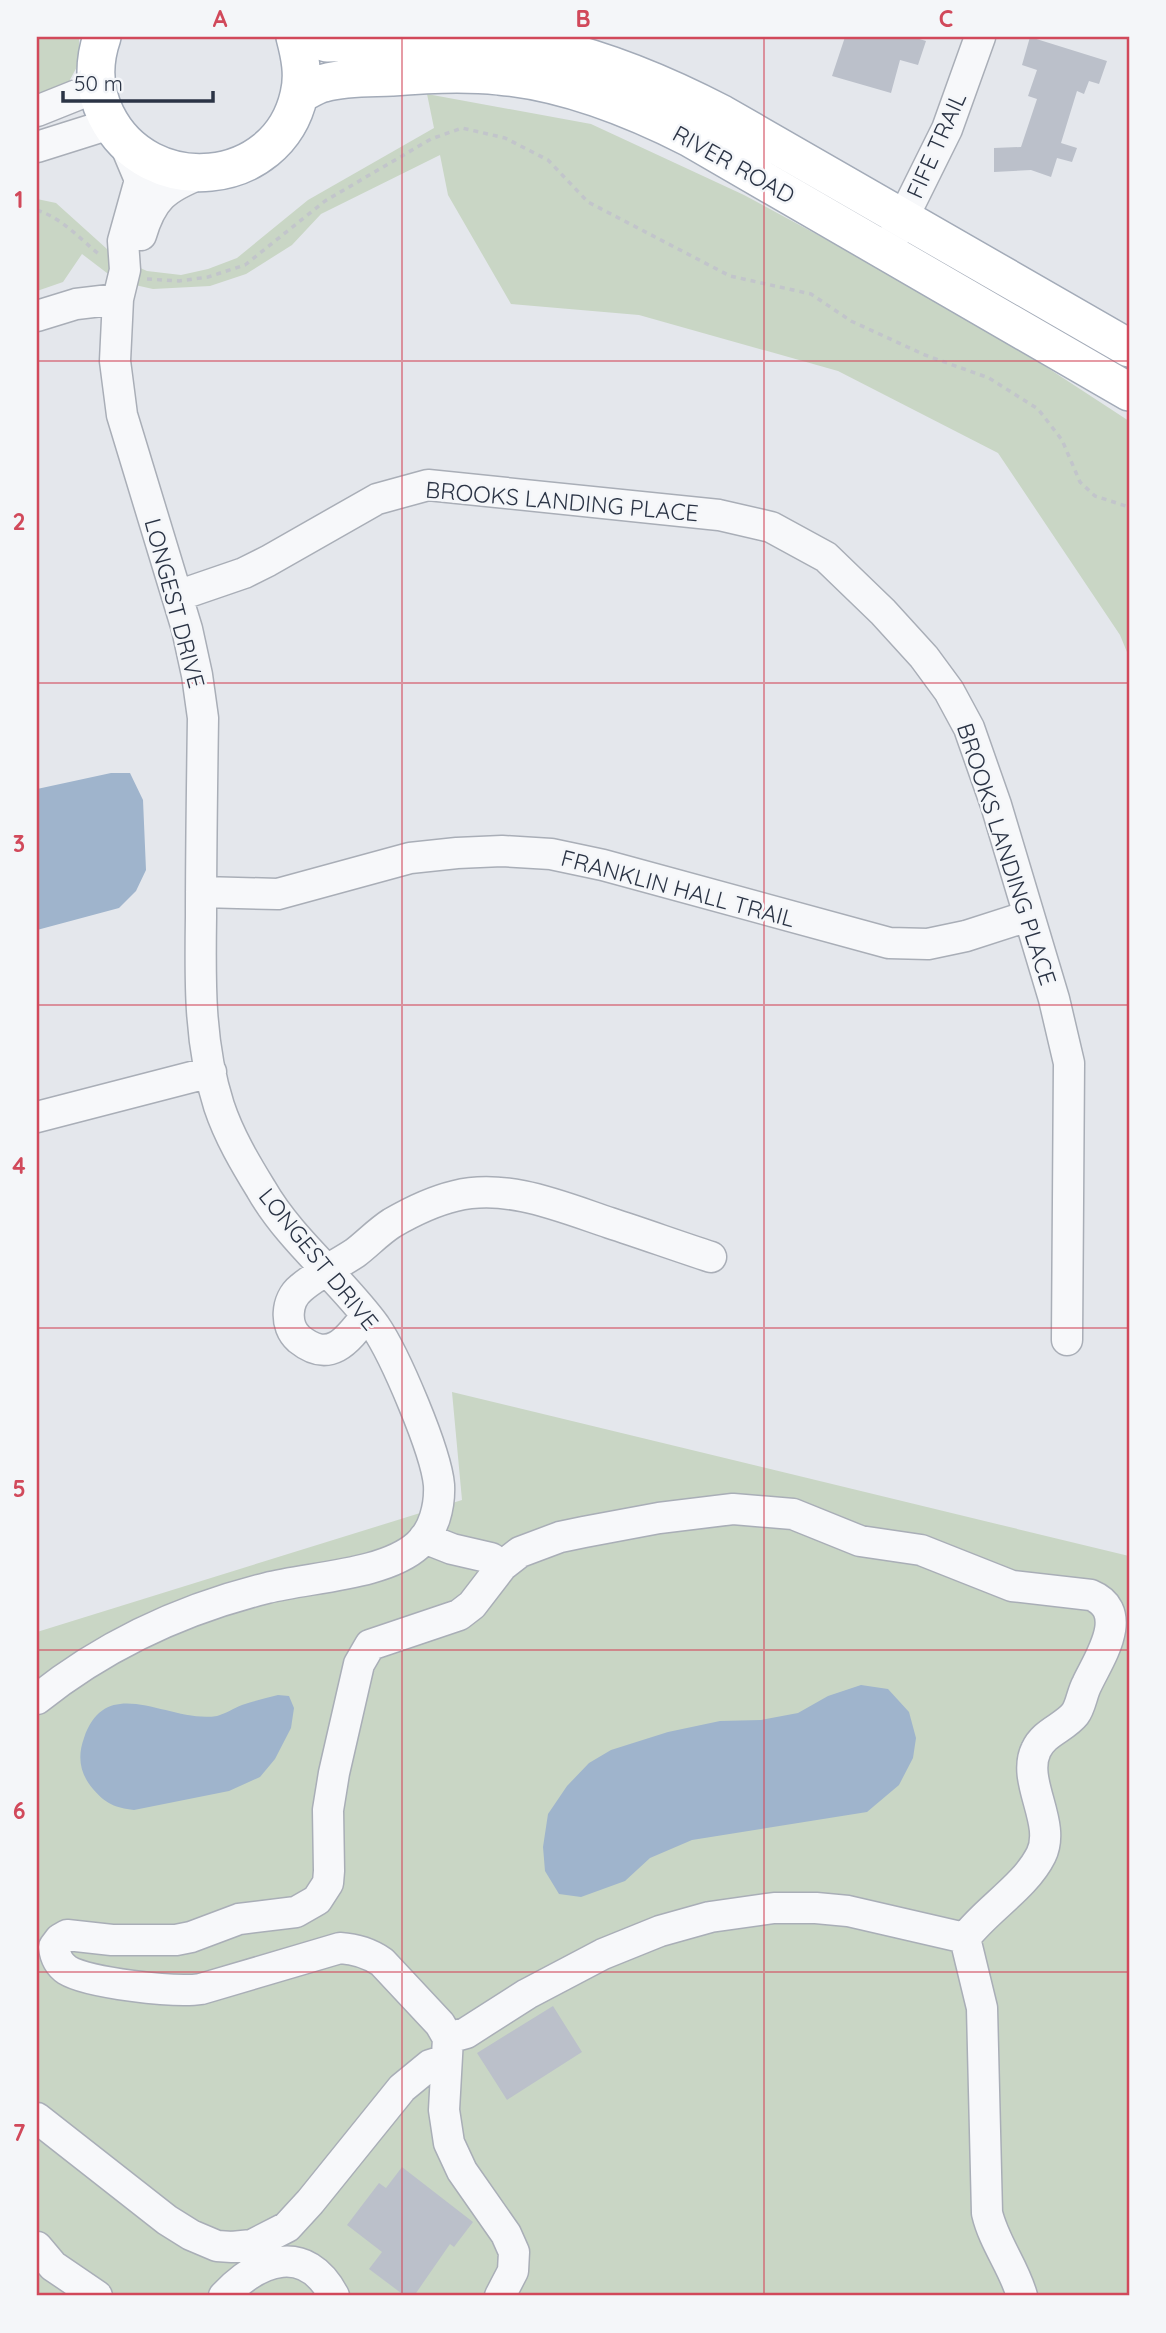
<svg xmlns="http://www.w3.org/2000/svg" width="1166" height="2333" viewBox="0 0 1166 2333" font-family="Quicksand,sans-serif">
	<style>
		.green { fill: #c9d6c5 }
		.water { fill: #9fb4cc }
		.building { fill: #bbc0ca }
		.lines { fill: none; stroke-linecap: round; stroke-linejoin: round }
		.minor-casing { stroke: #a9aeb7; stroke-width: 33 }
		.major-casing { stroke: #a3abb8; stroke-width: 40 }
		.path { stroke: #c2c5cb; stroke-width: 3.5; stroke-dasharray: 5 5; stroke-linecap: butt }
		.minor { stroke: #f7f8fa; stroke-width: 30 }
		.major { stroke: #fff; stroke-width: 37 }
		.grid { fill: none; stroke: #d1495b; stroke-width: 2; stroke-opacity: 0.55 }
		.labels { text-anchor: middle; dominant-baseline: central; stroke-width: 5; stroke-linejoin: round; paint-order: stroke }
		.street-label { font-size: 23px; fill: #2b3445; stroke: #f4f6f9 }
		.neatline { fill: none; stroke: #d1495b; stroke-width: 2.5 }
		.grid-label { font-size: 23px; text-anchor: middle; font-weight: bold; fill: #d1495b }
	</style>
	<rect width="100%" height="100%" fill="#e4e7ec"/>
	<!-- green -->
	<path class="green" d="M37,37H79V63L65,89L37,98Z
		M427,94L591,124L744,195L968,316L1129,421V657L1120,635L998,453L838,371L639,315L511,304L448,195L440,155L321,214L292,245L246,274L210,286L153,289L135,285L124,286L82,254L63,282L37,291V199L56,203L117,258L147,271L181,275L208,269L237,258L308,200L434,128Z
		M452,1392L1129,1556V2296H37V1632L462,1500Z"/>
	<!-- water -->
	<path class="water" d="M111,773H130L143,800L146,870L136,891L119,908L37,930V789Z
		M861,1685L888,1689L909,1712L916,1738L913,1758L899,1785L867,1812L692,1840L650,1858L625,1881L581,1897L559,1894L545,1871L543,1847L548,1814L567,1786L589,1763L611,1750L668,1732L720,1721L761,1720L798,1713L828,1696Z
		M278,1695L289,1696L294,1708L291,1728L275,1759L260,1777L229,1791L134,1810C115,1808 105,1803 93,1789C80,1774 77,1757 84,1738C107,1671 169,1724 217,1716C225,1714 234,1708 242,1705C254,1701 266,1698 278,1695Z"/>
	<!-- building -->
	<path class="building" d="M845,37H913L926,41L918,65L900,60L891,93L832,76Z
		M1030,37L1107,61L1099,84L1089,81L1084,94L1077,91L1061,143L1077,148L1072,162L1057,158L1051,177L1031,170L994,172V148L1021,147L1037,99L1028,96L1037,70L1022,65Z
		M553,2006L582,2052L507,2100L477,2053Z
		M402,2167L473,2222L454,2247L450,2244L414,2296H405L369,2269L382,2252L347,2225L379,2183L386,2188Z"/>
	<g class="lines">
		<defs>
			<path id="minor" d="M37,111L97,87
				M37,147L110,124
				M141,235C152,198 165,188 200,174
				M893,238L947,129L980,37
				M37,316L76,304L118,299
				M177,596L244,573L268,561L377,499L428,485L719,515L771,527L826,557L883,612L924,657L949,691L969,728L996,805L1054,999L1069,1063L1067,1340
				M201,892L278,894L410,858L457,853L502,851L551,854L603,865L889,943L928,944L966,936L1028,916
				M37,1117L211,1072
				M366,1316C347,1341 330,1364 299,1339C284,1326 286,1300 301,1288C317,1274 337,1265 355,1253C367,1244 378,1232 392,1223C411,1212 434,1201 455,1196C507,1183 562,1207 610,1223C644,1234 677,1246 711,1257
				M424,1538L452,1549L491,1558L502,1566
				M37,1699C106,1644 182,1609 267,1588C310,1577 385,1575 418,1545C434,1531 440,1506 439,1485C436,1451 395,1355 375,1326C340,1278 290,1240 261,1189C245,1163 229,1136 219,1106C199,1044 200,981 201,917C201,850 202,784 203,718L197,675L187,629L122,415L115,361L118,299L125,270L123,241L140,180L124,142
				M448,2038L466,2033L527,1994L603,1954L660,1931L710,1917L774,1908H816L848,1911L965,1938
				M37,2118L167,2220L191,2235L217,2246L232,2247L252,2245L287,2227L310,2202L402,2088L430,2065L446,2060
				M37,2247L53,2266L97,2296
				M224,2296C259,2259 306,2242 334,2296
				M500,2296L513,2271L514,2252L506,2234L462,2171L449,2143L444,2110L448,2038L440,2024L382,1962C369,1953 356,1949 340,1948L201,1989C175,1993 88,1983 67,1970C58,1964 55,1956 54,1947L60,1939L67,1935L112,1940H176L191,1937L239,1919L296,1912L317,1900L328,1883L329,1871L328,1810L334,1773L359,1664L370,1645L459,1615L472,1605L502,1566L520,1552L560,1537L584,1532L659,1518L733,1509L793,1514L860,1541L921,1550L1012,1586L1091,1595C1132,1612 1098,1660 1087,1684C1082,1693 1081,1706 1075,1714C1064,1728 1044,1732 1036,1750C1021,1781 1057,1823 1041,1855C1025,1887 987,1909 965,1938L982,2008L987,2213C994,2243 1014,2267 1022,2296"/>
			<path id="major" d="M102,37C93,63 94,91 106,115C148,200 278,189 299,95C304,75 300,56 295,37
				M310,37L327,43C401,41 479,31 552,48C612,62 668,86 722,114L1129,348
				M300,94C307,91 315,85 324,83C345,77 370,78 392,77C427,74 464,72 499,76C565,82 631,108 690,138L1129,392"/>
		</defs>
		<!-- minor casing -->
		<use href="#minor" class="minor-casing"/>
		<!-- major casing -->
		<use href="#major" class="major-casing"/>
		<!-- path -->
		<path class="path" d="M37,210C63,219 79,238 100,255
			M147,279L179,281L208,277L245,265L325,201L431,139L462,128L505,138L548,160L588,202L730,276L811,294L851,321L925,355L989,378L1038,409L1062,440L1080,482L1095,496L1129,507"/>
		<!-- minor -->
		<use href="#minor" class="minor"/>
		<!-- major -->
		<use href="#major" class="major"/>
	</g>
	<!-- grid -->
	<path class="grid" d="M402,37V2296M764,37V2296M37,361H1129M37,683H1129M37,1005H1129M37,1328H1129M37,1650H1129M37,1972H1129"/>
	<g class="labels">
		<!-- street labels -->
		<g class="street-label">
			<text transform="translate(936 145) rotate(-66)">FIFE TRAIL</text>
			<text transform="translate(734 164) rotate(29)">RIVER ROAD</text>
			<text transform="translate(562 501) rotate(5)">BROOKS LANDING PLACE</text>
			<text transform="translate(175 603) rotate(75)">LONGEST DRIVE</text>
			<text transform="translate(1007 854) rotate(72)">BROOKS LANDING PLACE</text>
			<text transform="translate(678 888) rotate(15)">FRANKLIN HALL TRAIL</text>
			<text transform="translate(319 1259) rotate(51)">LONGEST DRIVE</text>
		</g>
	</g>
	<!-- border -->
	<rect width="1166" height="2333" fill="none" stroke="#f4f6f9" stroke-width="77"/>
	<!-- scale -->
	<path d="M63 91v10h150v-10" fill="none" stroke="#2b3445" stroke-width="3.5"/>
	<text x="74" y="91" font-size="21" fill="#2b3445" stroke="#f4f6f9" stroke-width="5" paint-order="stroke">50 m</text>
	<rect x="38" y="38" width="1090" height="2256" class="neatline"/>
	<g class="grid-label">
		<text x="220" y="27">A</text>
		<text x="583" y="27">B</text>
		<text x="946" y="27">C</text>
		<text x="19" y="208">1</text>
		<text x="19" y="530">2</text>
		<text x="19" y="852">3</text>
		<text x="19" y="1174">4</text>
		<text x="19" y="1497">5</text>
		<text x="19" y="1819">6</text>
		<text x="19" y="2141">7</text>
	</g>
</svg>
